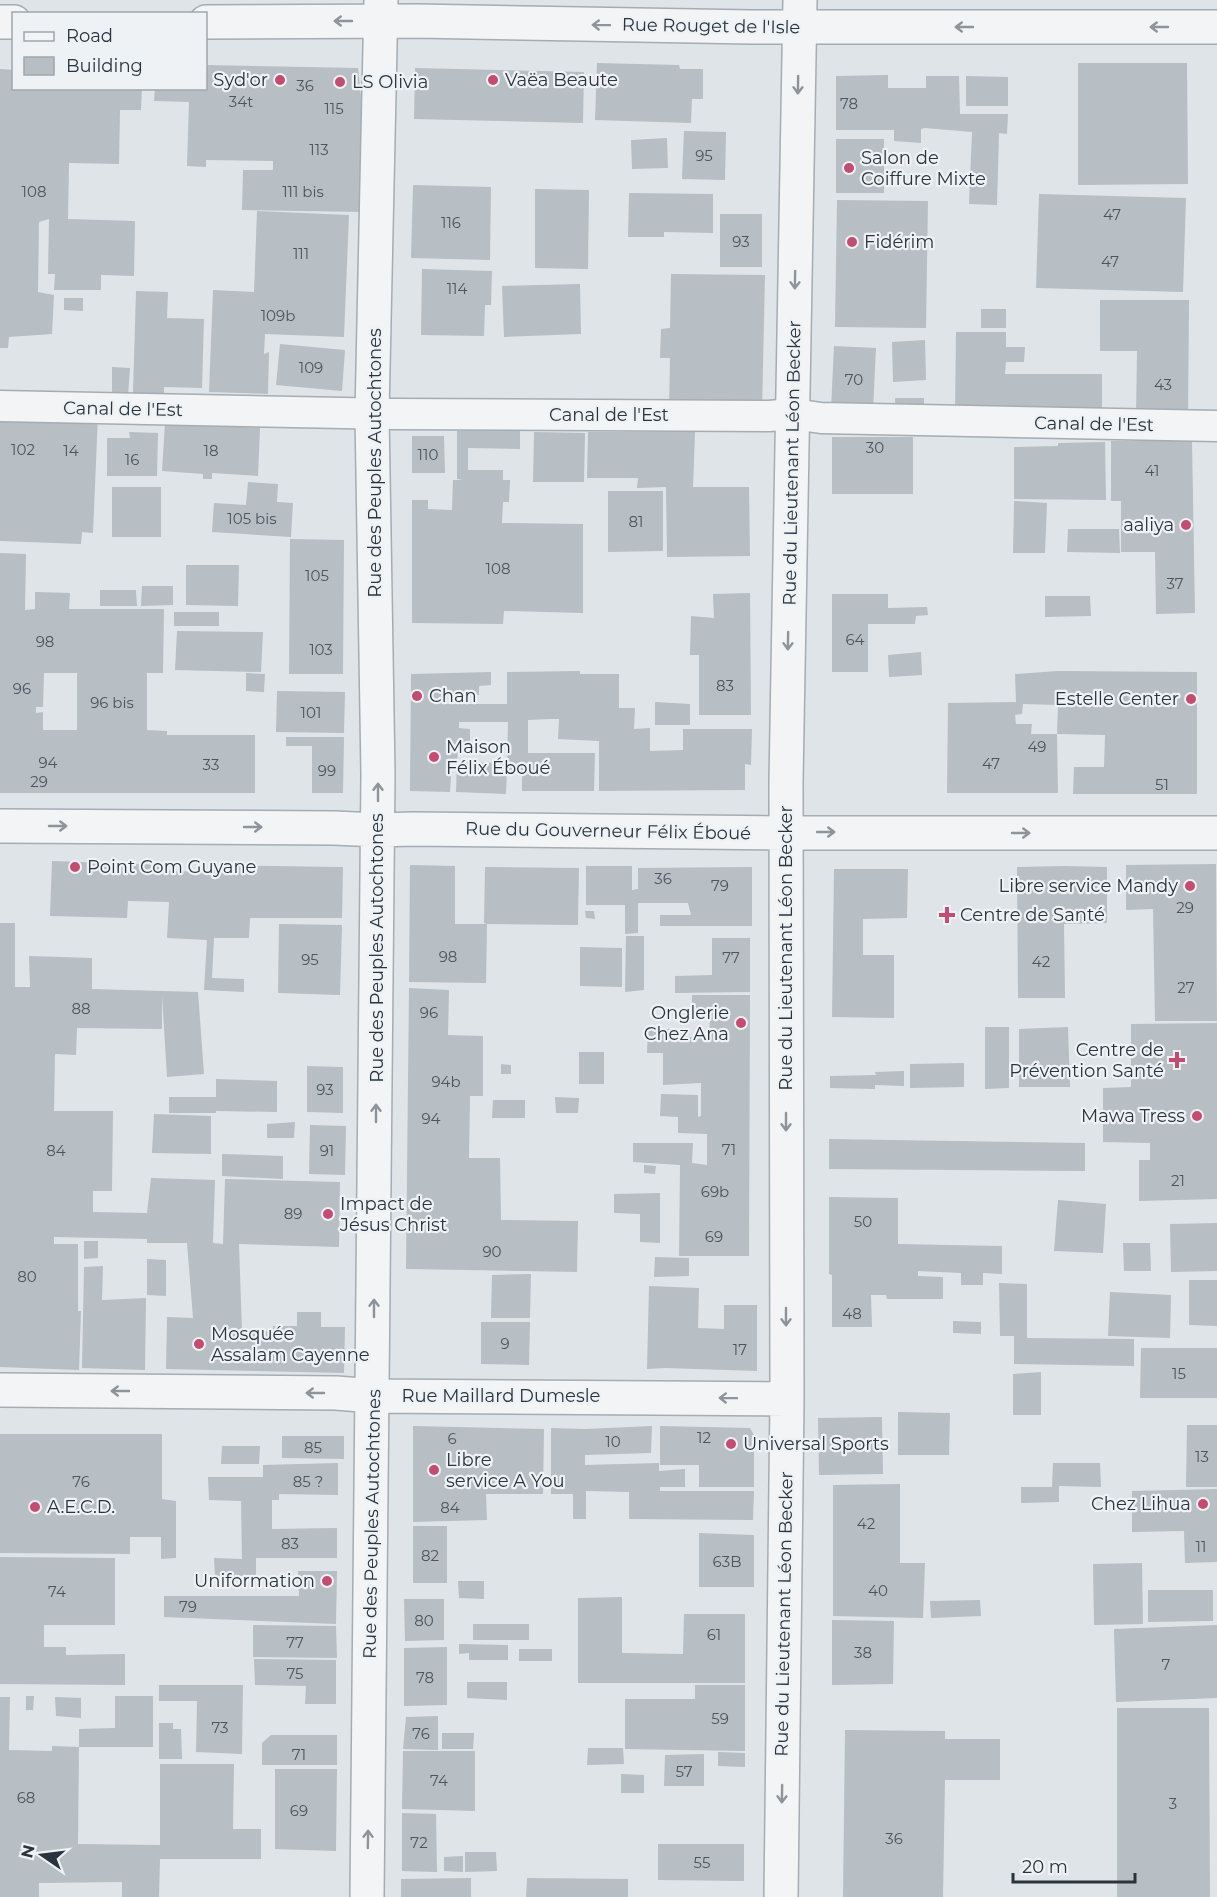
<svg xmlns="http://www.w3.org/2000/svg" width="1217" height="1897" viewBox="0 0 1217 1897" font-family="Montserrat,sans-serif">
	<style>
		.building { fill: #b7bec4; fill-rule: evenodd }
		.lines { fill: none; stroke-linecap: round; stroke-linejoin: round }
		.pedestrian-casing { stroke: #a5acb2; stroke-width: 33 }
		.minor-casing { stroke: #a5acb2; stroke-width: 36 }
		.pedestrian { stroke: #f2f4f6; stroke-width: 30 }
		.minor { stroke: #f2f4f6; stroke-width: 33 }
		.oneway { stroke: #8e949a }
		.poi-dot { fill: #c54c71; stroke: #eff2f5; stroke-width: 2 }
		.labels { text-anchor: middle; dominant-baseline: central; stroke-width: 4.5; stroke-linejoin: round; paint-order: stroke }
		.number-label { font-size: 15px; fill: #4c5660 }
		.street-label { font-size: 18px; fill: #29343e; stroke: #eff2f5 }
		.poi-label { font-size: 18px; fill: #29343e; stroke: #eff2f5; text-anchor: start }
	</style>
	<rect width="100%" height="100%" fill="#dfe4e8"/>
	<!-- building -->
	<path class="building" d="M597,63L679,65L680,69H703V99H692L691,123L595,120Z
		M1078,63H1187L1188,184L1078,185Z
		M206,65L358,68L365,137L363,212L242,210L243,170H273V161L206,160V167L187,166L189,102L154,101L155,88H206Z
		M415,68L584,72L583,123L414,119Z
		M0,69L14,70V88H142L141,110H120L119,164L69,163L68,219L135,221L134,276L101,275V290H54L55,274H48L49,219L39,222L38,292L54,295L52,334L9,337L8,348H0Z
		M888,75V88H926V76H959L960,114H1008L1007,134L999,133L997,205L969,204L972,132L925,128L921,129V143L894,141V130H836V76Z
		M966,76L1008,77V106H966Z
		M684,131L726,132L725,180L682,179Z
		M667,138L668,168L632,169L631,140Z
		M836,139H884V193H836Z
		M413,185L491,187L490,260L411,258Z
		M535,189L589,190L588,269L535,268Z
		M629,193L713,194V233L664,232V237H628Z
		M1039,194L1186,198L1183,292L1036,288Z
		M837,200L928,201L926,328L835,327Z
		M257,211L349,215L344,337L265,334L264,354L269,352L268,394L209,392L213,290L254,292Z
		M720,214H762V267H720Z
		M422,269L492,271L491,305H485L484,336L421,335Z
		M671,274L765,275L762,411L669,410L670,358H660L661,329L670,328Z
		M580,284L581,334L504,337L502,286Z
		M136,291L168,292L167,318L204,319L202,388L164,387V394L133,393Z
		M64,298H83V311L64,310Z
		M1100,300H1189L1188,417L1136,416L1137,351H1100Z
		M981,309H1006V328H981Z
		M956,332H1006V347H1025L1024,362H1006L1005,374H1102V415L955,414Z
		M925,340L926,380L893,382L892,342Z
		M280,344L345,350L342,391L276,385Z
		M834,346L876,348L873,411L831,409Z
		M112,367L130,368L128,396L112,395Z
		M895,398H924V416H895Z
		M0,412L98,415L93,533L82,532L81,544L0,541Z
		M165,423L260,428L258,476L212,473V479H203V474L162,471Z
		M469,430L520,431V449L468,448V470H503V480H510L509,502H503L502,523L583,524V613L504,611L503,624L412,623V500H428V509L452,510L453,480H463L457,479V431Z
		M129,432L158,433L157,476H107V438H130Z
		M534,432L585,433L584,482H533Z
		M588,432H695L693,487H749L750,556L667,557L666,487L637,488L638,478H587Z
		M412,436H444L445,473H412Z
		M832,437H913V494H832Z
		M1192,440L1195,613L1156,614L1155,552H1121V501H1111V441Z
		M1105,442L1106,500L1014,499V447L1058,446V443Z
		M248,482L278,484L277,502L293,503L291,537L212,532L214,503L246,505Z
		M112,487H161V537H112Z
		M608,491H663V551L608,552Z
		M1014,501L1047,503L1045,553H1013Z
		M1068,529H1119L1120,553L1067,552Z
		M290,539L344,540L343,674H289Z
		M0,553L26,554L25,610L35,609V592L70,593L69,609H164L163,673H147V730L167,731V735H255V793H0ZM44,673H77V730H43V712L36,713V707H43Z
		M186,565H239L238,606L186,605Z
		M142,586H173V605L141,606Z
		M100,590H136L137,606H100Z
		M750,593L751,715H699V655H690L691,616L714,618L713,594Z
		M832,594H888V608L927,607L928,615L916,616L915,624H868V672H832Z
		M1045,596H1090L1091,616L1045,617Z
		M174,612H219V626H174Z
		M177,631L263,632L261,672L175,670Z
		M921,652L922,675L889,677L888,655Z
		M580,671V674H619V708H635L634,729L650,728V751L683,750V729H752L751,765L745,764V790L599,791V741L558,739L559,719H550L528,720V753H595L594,791H522V770H507L506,794L456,792L457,762L507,763L508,722H459V728L470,729V753H458L457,762H452L450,792L410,791L411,674L491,672V685L479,686V695L442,696L443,704H507V672Z
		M1058,671L1197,672V794H1073L1074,767H1104L1105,735L1057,734L1058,705L1023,704L1022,714L1015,715L1016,724H1032L1031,734H1057L1058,793H947L948,703L1016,702L1015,674Z
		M246,673L265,674L264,692L246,691Z
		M277,691L345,692L344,733L276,732Z
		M655,702L690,704V725H655Z
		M286,737H344L343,793H312V746H286Z
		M52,861L167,865L170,871L209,872L210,865L343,867L342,918H250L249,938H214L212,978L244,979V992L204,990L207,940L167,938L169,902L128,901L127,918L50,916Z
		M1216,864L1217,1021H1155L1153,909L1126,910V865Z
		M410,865L455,866V924H487L484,923L485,867L579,868L578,925L487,924L486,983L409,982Z
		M586,866H632V890L638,889V868L752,867V926H660V915H691L688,903H638V933L625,934V905H586Z
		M1065,866L1107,867V923L1064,924L1065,998H1018L1017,867Z
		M834,869H908L907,918L863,919V955H894V1018L832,1017Z
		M585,911H594L595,919L586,918Z
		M0,923H15V987H30L29,956L92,958V989L198,992L204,1074L167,1077L162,995V1029L77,1028L76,1055L55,1054L54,1111H113L112,1191H93V1212L147,1213L151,1178L215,1180L213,1243L223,1244L225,1179L340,1182L339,1247L239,1244L242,1332L273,1331V1326H297V1312H321V1327H345L344,1373L166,1369L167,1317L193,1318L187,1243H147V1239L54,1237V1244H78V1311H81L79,1370L0,1367Z
		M279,924L342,925L340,995L278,993Z
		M626,936H644V990L625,992Z
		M712,938H750V992L675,993V976L712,975Z
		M580,947L622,948V987L580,986Z
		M409,988L449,990L448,1035L483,1036V1096H470L469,1158H500L501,1220L578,1221L577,1272L406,1269Z
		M692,995H750L749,1256H679L680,1165L633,1162V1143H693L692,1163L707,1165V1134L678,1133V1117L660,1116L661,1094L698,1095V1117L701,1116V1083L663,1085V1053H647L648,1029H687V1037H709L710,1019H692Z
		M1217,1023V1199L1139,1201V1160H1150V1143L1103,1142V1088L1131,1087V1024Z
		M985,1027H1009V1088L985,1089Z
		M1068,1027L1070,1087H1019V1029Z
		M579,1052H604V1084H579Z
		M964,1063V1087L910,1088V1064Z
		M501,1064L511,1065V1074H501Z
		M307,1066L343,1067V1113L307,1112Z
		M904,1071V1086L875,1085V1089L830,1088V1076L876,1075L875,1072Z
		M216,1079L277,1081V1112L216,1111V1113H169V1097H216Z
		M555,1097L579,1098L578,1113H556Z
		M493,1100H525V1118H492Z
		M154,1114L211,1116V1154L152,1153Z
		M295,1122L294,1138H267V1124Z
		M310,1125L346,1126L345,1175L309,1174Z
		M829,1139L1085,1143V1171L829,1169Z
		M222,1154L283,1156V1179L222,1176Z
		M644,1165L656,1166L655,1174L644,1173Z
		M660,1193V1243L640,1242V1214L614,1213V1194Z
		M829,1197L898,1198V1244L1002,1246V1274L983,1273V1285H961V1273L918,1271V1276L943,1277V1299H887L886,1295H871L872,1327H832V1275L829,1274Z
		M1058,1200L1106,1204L1103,1253L1054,1251Z
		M1217,1223V1271L1171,1272L1170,1224Z
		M84,1241H98V1258L84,1259Z
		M1123,1243H1150L1151,1271H1124Z
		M655,1257L689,1258V1276L654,1277Z
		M147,1259L166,1260V1296L147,1295Z
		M103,1266L102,1300L146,1298L145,1370L82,1368L84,1267Z
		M531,1274L530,1318H491L492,1275Z
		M1189,1280H1217V1326L1189,1325Z
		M999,1283L1027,1284V1338L1134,1339V1366L1014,1364V1336H1000Z
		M649,1286L699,1288L698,1328L724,1329V1305H757V1371L666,1368L647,1369Z
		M1110,1292L1171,1295L1170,1338L1108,1336Z
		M953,1321L981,1322V1334L953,1333Z
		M481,1322H530L529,1365L481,1364Z
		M1141,1348H1217V1398H1140Z
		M1041,1372V1415H1013V1374Z
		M898,1412L950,1413L949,1455H898Z
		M882,1417L883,1474L819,1475L818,1418Z
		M1187,1425H1217V1487H1186Z
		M413,1426L544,1429L543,1494H486L487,1520L413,1522Z
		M652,1426L651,1453L585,1455V1465L659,1463V1471L685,1469V1487H660V1491H754L753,1520L629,1519V1492L586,1491V1519H573V1494H551V1428L585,1429Z
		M660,1426L750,1428L754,1435V1487H699V1465H660Z
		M0,1434H162V1499L176,1501V1558L161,1559V1537H130V1554L0,1553Z
		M282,1436H344V1459L282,1458Z
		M222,1446H260L259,1464H221Z
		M338,1463V1495L279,1494V1500H272V1529L337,1528V1558H256V1576H215L214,1558L242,1559L241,1501L209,1500L208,1477H263V1465Z
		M1053,1463H1100L1101,1487L1059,1486V1502L1021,1503V1487H1052Z
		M900,1484V1563H925L923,1618L833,1616V1485Z
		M1217,1489V1562L1185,1563L1184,1531L1132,1532V1491Z
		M413,1526H447V1583H413Z
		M699,1533L754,1535V1587H699Z
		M0,1557L115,1558V1625H44V1647H66V1655L125,1654V1685L0,1684Z
		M1142,1563L1143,1624L1094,1625L1093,1564Z
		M298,1571H337L336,1624L164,1617V1596H299Z
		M458,1581H484V1599L459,1598Z
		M1148,1590H1213V1621L1148,1622Z
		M622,1597V1653L683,1654L684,1614H745V1683H578V1598Z
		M404,1599H444V1640L405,1641Z
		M980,1600L981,1616L931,1618L930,1601Z
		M832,1620L894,1621L893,1684L832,1685Z
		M473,1624H529V1640H473Z
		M253,1625L336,1626L337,1658L253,1657Z
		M1217,1625V1698L1116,1702L1114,1629Z
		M459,1644L508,1645V1660H469V1653L459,1654Z
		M447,1647V1705L404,1706V1648Z
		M519,1649H552V1661H519Z
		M254,1659L336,1660V1704H305L306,1686L255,1685Z
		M467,1682H507V1700L467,1698Z
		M159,1685H243L242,1754L196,1752L197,1701H159Z
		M695,1685H745V1751L625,1749V1699H695Z
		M26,1696H34L33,1710H26Z
		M115,1696H153V1747H79V1729L115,1728Z
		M0,1697H10L9,1750L52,1751V1746L79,1747L78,1844L160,1845V1764H234L233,1829H261V1859H160L159,1897H122V1882L39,1883V1897H0Z
		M55,1697L81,1698V1718L56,1716Z
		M1117,1708H1209L1210,1897H1117Z
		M438,1716V1750L403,1749L406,1717Z
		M159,1723H173V1729H181L182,1759H159Z
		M845,1730L945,1731V1739H1000V1780H945L943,1897H843Z
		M442,1733H474L473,1749H442Z
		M271,1735H337V1765H262V1743Z
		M588,1748H623L624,1764L587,1765Z
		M403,1751H475V1811L402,1809Z
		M718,1752L745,1753V1767L718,1766Z
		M704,1754V1786H664L665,1755Z
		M275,1769H337L336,1851L275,1849Z
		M621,1774L644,1775V1793H621Z
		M402,1813L436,1814L437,1872L402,1871Z
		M658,1844H744V1881L658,1880Z
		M465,1852H496L497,1871L465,1872Z
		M463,1856V1872L444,1871V1857Z
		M471,1878V1897H401V1879Z
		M527,1878L628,1879V1897H526Z"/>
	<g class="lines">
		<defs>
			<path id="pedestrian" d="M0,406L394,414L769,416L793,414L821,418L1217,426"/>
			<path id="minor" d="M0,22H14
				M206,22L416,21L752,27H1217
				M0,826L334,828L378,830L413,829L785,833H1217
				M0,1390L336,1393L374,1396L787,1399
				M367,1897L378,774L372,414L381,0
				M781,1897L787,1399L786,782L800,0"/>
		</defs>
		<!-- pedestrian casing -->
		<use href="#pedestrian" class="pedestrian-casing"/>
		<!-- minor casing -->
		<use href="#minor" class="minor-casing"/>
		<!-- pedestrian -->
		<use href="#pedestrian" class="pedestrian"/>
		<!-- minor -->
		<use href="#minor" class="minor"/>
	</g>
	<!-- one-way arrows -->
	<defs><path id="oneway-shaft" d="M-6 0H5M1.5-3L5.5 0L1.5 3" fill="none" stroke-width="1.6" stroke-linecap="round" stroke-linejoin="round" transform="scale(1.5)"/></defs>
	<g class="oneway">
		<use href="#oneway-shaft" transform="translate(343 21) rotate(180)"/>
		<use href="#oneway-shaft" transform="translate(601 25) rotate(-179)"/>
		<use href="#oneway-shaft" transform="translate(964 27) rotate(180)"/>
		<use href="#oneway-shaft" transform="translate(1159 27) rotate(180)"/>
		<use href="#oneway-shaft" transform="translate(798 85) rotate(91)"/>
		<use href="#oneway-shaft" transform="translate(795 280) rotate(91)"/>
		<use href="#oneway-shaft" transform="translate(788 641) rotate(91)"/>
		<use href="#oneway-shaft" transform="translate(378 792) rotate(-90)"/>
		<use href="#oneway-shaft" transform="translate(58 826)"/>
		<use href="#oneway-shaft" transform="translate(253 827)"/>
		<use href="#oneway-shaft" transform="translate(826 832)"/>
		<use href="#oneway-shaft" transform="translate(1021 833)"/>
		<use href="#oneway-shaft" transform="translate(376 1113) rotate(-90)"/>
		<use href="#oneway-shaft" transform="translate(786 1122) rotate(90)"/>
		<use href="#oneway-shaft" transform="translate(374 1308) rotate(-90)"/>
		<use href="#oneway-shaft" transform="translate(786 1317) rotate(90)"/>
		<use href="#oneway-shaft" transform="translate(120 1391) rotate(-180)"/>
		<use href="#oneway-shaft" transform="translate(315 1393) rotate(-180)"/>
		<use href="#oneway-shaft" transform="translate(728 1398) rotate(-179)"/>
		<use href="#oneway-shaft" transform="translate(782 1794) rotate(91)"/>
		<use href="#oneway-shaft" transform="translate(368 1839) rotate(-89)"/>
	</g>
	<!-- markers -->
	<g class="poi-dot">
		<circle cx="280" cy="80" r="6"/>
		<circle cx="493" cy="80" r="6"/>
		<circle cx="340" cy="82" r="6"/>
		<circle cx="849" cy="168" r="6"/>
		<circle cx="852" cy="242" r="6"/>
		<circle cx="1186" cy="525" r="6"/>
		<circle cx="417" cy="696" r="6"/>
		<circle cx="1191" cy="699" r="6"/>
		<circle cx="434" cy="757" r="6"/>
		<circle cx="75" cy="867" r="6"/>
		<circle cx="1190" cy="886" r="6"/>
		<path d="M944 906h6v6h6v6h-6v6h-6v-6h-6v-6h6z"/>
		<circle cx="741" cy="1023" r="6"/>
		<path d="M1174 1051h6v6h6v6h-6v6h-6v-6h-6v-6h6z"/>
		<circle cx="1197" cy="1116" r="6"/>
		<circle cx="328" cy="1214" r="6"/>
		<circle cx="199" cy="1344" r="6"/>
		<circle cx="731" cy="1444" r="6"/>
		<circle cx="434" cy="1470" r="6"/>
		<circle cx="1203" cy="1504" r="6"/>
		<circle cx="35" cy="1507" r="6"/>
		<circle cx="327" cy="1581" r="6"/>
	</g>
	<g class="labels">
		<!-- number labels -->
		<g class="number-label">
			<text x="305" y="85">36</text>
			<text x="241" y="101">34t</text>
			<text x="849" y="103">78</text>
			<text x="334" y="108">115</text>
			<text x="319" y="149">113</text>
			<text x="704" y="155">95</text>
			<text x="34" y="191">108</text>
			<text x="303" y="191">111 bis</text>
			<text x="1112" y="214">47</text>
			<text x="451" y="222">116</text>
			<text x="741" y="241">93</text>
			<text x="301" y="253">111</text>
			<text x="1110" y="261">47</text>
			<text x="457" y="288">114</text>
			<text x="278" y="315">109b</text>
			<text x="311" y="367">109</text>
			<text x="854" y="379">70</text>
			<text x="1163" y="384">43</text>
			<text x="875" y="447">30</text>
			<text x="23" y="449">102</text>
			<text x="71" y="450">14</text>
			<text x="211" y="450">18</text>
			<text x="428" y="454">110</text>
			<text x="132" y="459">16</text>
			<text x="1152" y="470">41</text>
			<text x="252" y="518">105 bis</text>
			<text x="636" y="521">81</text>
			<text x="498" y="568">108</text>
			<text x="317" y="575">105</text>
			<text x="1175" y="583">37</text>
			<text x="855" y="639">64</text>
			<text x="45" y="641">98</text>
			<text x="321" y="649">103</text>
			<text x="725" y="685">83</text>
			<text x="22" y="688">96</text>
			<text x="112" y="702">96 bis</text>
			<text x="311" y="712">101</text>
			<text x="1037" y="746">49</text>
			<text x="48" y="762">94</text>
			<text x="991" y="763">47</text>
			<text x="211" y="764">33</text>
			<text x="327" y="770">99</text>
			<text x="39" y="781">29</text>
			<text x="1162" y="784">51</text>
			<text x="663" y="878">36</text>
			<text x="720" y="885">79</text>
			<text x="1185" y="907">29</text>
			<text x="448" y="956">98</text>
			<text x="731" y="957">77</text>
			<text x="310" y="959">95</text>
			<text x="1041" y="961">42</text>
			<text x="1186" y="987">27</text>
			<text x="81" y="1008">88</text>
			<text x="429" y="1012">96</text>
			<text x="446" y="1081">94b</text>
			<text x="325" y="1089">93</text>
			<text x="431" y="1118">94</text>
			<text x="729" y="1149">71</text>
			<text x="56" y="1150">84</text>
			<text x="327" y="1150">91</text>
			<text x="1178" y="1180">21</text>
			<text x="715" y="1191">69b</text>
			<text x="293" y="1213">89</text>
			<text x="863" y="1221">50</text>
			<text x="714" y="1236">69</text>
			<text x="492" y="1251">90</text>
			<text x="27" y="1276">80</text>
			<text x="852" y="1313">48</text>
			<text x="505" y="1343">9</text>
			<text x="740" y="1349">17</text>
			<text x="1179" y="1373">15</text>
			<text x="704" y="1437">12</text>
			<text x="452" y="1438">6</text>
			<text x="613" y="1441">10</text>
			<text x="313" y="1447">85</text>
			<text x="1202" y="1456">13</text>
			<text x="81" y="1481">76</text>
			<text x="308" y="1481">85 ?</text>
			<text x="450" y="1507">84</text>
			<text x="866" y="1523">42</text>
			<text x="290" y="1543">83</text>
			<text x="1201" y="1546">11</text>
			<text x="430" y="1555">82</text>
			<text x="727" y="1561">63B</text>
			<text x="878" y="1590">40</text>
			<text x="57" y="1591">74</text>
			<text x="188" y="1606">79</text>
			<text x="424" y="1620">80</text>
			<text x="714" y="1634">61</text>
			<text x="295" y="1642">77</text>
			<text x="863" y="1652">38</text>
			<text x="1166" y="1664">7</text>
			<text x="295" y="1673">75</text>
			<text x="425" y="1677">78</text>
			<text x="720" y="1718">59</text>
			<text x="220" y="1727">73</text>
			<text x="421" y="1733">76</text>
			<text x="299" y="1754">71</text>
			<text x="684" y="1771">57</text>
			<text x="439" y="1780">74</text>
			<text x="26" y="1797">68</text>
			<text x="1173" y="1803">3</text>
			<text x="299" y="1810">69</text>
			<text x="894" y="1838">36</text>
			<text x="419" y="1842">72</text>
			<text x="702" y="1862">55</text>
		</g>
		<!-- street labels -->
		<g class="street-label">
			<text transform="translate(711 26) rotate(1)">Rue Rouget de l'Isle</text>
			<text transform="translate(123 409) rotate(1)">Canal de l'Est</text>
			<text x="609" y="415">Canal de l'Est</text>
			<text transform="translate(1094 424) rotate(1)">Canal de l'Est</text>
			<text transform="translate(375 463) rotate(-90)">Rue des Peuples Autochtones</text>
			<text transform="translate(792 463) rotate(-89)">Rue du Lieutenant Léon Becker</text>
			<text transform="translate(608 831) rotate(1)">Rue du Gouverneur Félix Éboué</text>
			<text transform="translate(377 948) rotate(-90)">Rue des Peuples Autochtones</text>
			<text transform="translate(786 948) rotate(-90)">Rue du Lieutenant Léon Becker</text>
			<text x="501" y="1396">Rue Maillard Dumesle</text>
			<text transform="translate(372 1524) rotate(-89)">Rue des Peuples Autochtones</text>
			<text transform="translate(784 1614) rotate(-89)">Rue du Lieutenant Léon Becker</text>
		</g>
		<!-- poi labels -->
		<g class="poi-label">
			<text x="268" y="80" text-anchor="end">Syd'or</text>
			<text x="505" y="80">Vaëa Beaute</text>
			<text x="352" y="82">LS Olivia</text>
			<text x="861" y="158">Salon de<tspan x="861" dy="21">Coiffure Mixte</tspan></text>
			<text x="864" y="242">Fidérim</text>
			<text x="1174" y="525" text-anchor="end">aaliya</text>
			<text x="429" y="696">Chan</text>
			<text x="1179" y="699" text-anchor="end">Estelle Center</text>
			<text x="446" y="747">Maison<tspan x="446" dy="21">Félix Éboué</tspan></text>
			<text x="87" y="867">Point Com Guyane</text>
			<text x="1178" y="886" text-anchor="end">Libre service Mandy</text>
			<text x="960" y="915">Centre de Santé</text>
			<text x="729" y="1013" text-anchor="end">Onglerie<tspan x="729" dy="21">Chez Ana</tspan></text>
			<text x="1164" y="1050" text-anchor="end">Centre de<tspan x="1164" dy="21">Prévention Santé</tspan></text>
			<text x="1185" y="1116" text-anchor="end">Mawa Tress</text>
			<text x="340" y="1204">Impact de<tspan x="340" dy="21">Jésus Christ</tspan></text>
			<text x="211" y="1334">Mosquée<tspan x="211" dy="21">Assalam Cayenne</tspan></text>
			<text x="743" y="1444">Universal Sports</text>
			<text x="446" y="1460">Libre<tspan x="446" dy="21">service A You</tspan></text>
			<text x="1191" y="1504" text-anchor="end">Chez Lihua</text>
			<text x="47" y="1507">A.E.C.D.</text>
			<text x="315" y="1581" text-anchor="end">Uniformation</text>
		</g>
	</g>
	<!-- legend -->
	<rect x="12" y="12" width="195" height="78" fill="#eff2f5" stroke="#a0a6ac" stroke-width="1.5"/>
	<rect x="24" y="32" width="30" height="9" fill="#f2f4f6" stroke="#a0a6ac" stroke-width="1.5"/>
	<text x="66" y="42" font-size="18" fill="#29343e">Road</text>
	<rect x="24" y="57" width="30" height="18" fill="#b7bec4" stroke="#a0a6ac" stroke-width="1.5"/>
	<text x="66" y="72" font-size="18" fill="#29343e">Building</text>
	<!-- north arrow -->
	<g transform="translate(42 1855) rotate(284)" stroke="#eff2f5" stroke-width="4.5" paint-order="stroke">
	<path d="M0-4.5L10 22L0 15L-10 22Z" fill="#29343e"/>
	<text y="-9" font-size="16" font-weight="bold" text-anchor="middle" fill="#29343e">N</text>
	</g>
	<!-- scale -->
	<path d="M1013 1873v9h122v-9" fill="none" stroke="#29343e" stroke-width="3"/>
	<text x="1022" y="1873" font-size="18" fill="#29343e" stroke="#eff2f5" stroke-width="4.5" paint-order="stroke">20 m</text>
</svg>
